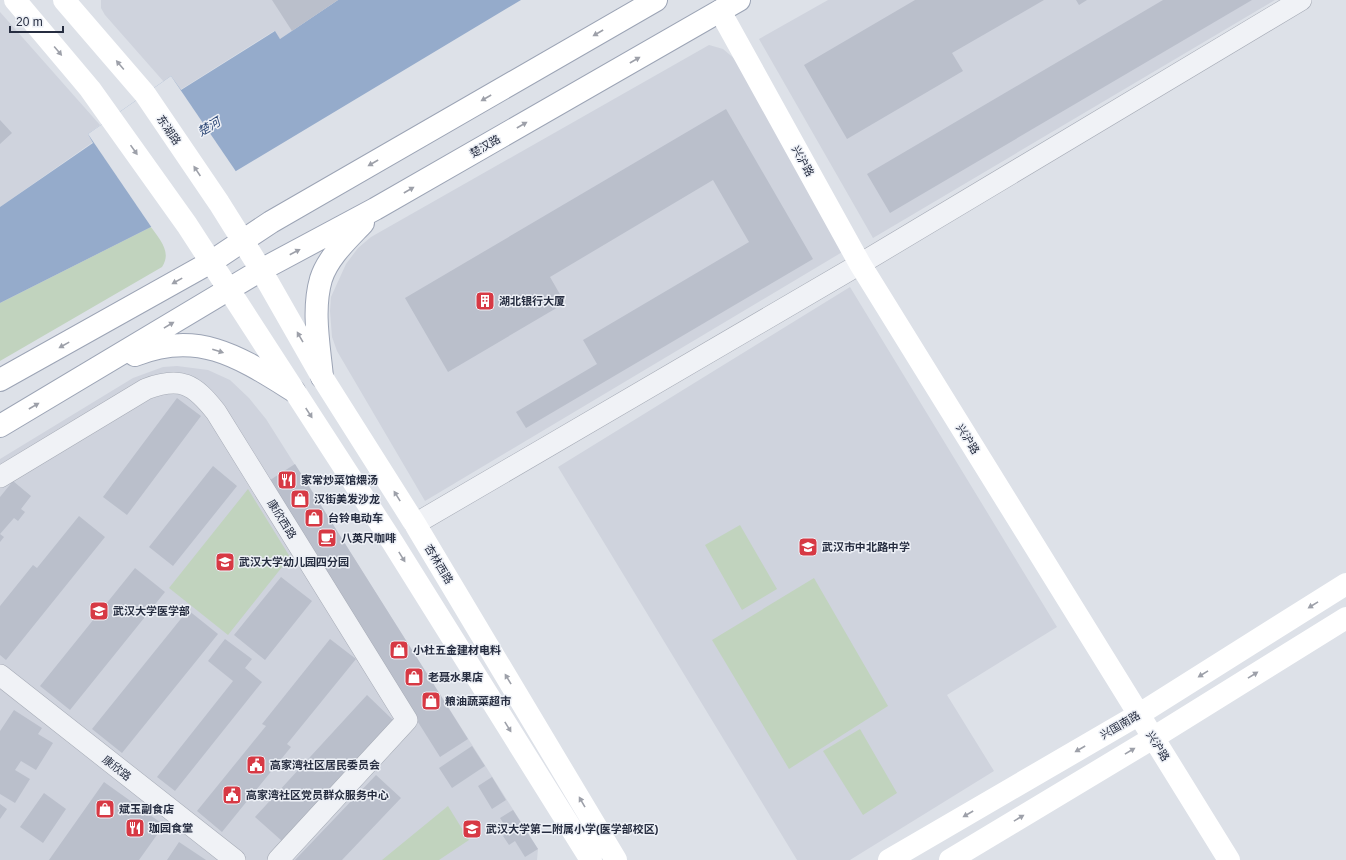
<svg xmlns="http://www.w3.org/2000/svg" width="1346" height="860" viewBox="0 0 1346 860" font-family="Arial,'Noto Sans SC',sans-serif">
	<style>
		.built { fill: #cfd3dd }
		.green { fill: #c1d3be }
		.water { fill: #95abcb }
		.pier { fill: #dde1e8 }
		.building { fill: #babfcb }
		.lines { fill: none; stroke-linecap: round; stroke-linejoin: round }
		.street-casing { stroke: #a6abb6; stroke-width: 22 }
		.primary-casing { stroke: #9ca4b5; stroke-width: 24 }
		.street { stroke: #f0f2f6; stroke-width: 21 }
		.secondary { stroke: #fff; stroke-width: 22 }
		.primary { stroke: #fff; stroke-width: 22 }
		.oneway { fill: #9da0a9 }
		.labels { text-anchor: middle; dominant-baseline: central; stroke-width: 3; stroke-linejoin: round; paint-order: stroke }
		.street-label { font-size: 11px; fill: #262d40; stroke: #edf0f6 }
		.poi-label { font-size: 11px; font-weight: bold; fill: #262d40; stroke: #edf0f6; text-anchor: start }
		.water-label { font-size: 12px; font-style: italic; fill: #2d4876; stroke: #edf0f6 }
	</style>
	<rect width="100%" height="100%" fill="#dde1e8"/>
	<!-- built -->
	<path class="built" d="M101,0H338L280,39L274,31L180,90L171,76L164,82L105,15L101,8Z
		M828,0H1275L873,238L759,39Z
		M0,12L100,125L88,134L93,142L0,207Z
		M709,45L723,49L736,60L844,251L425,501L337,351L332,337L330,311L331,297L346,264L358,248L371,237Z
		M850,287L1057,627L947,695L994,771L850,860H797L558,467Z
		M177,366L208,370L230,380L249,398L266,419L538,849L537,860H0V459L133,378L163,367Z"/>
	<!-- green -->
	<path class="green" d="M151,227C160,240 172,252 162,267L0,361V303Z
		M248,489L290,557L228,635L169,588Z
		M740,525L777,589L742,610L705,545Z
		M814,578L888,706L789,769L712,640Z
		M860,729L897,793L863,815L823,751Z
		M448,806L469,840L439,860H382Z"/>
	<!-- water -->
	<path class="water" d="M338,0H521L236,171L151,227L0,303V207L93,143L88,134L171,76L181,90L275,31L280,39Z"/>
	<!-- pier -->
	<path class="pier" d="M171,76L237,173L152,228L88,134Z"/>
	<!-- building -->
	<path class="building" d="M272,0H338L292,31Z
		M915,0H1044L952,53L963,71L847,139L804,65Z
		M1076,0H1087L1079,5Z
		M1163,0H1252L890,213L867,174Z
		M726,109L813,259L526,428L516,412L597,364L583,340L749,242L713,180L550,277L565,303L448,372L405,298Z
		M0,120L12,133L0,144Z
		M177,398L201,416L127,515L103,497Z
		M295,464L468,739L440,757L267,482Z
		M213,466L237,486L173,566L149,547Z
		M13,481L31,496L21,509L25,512L18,521L14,518L0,534L4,537L0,542V497Z
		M79,516L105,537L6,660L0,655V606L33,565L37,568Z
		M135,568L165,592L70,710L40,686Z
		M281,577L312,601L265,660L234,635Z
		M188,610L218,634L122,753L92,729Z
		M225,639L252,659L245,668L262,682L175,791L157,777L233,681L208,661Z
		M330,639L356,659L287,744L291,747L222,832L197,811L266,726L262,724Z
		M367,695L393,720L282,841L255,817Z
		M14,710L42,728L38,734L53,743L36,770L21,761L15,770L30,779L15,803L0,794V731Z
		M472,746L485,766L452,788L439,768Z
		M376,775L401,798L342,860H295Z
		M492,777L506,800L492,809L478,786Z
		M104,782L164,825L139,860H49Z
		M44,793L66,809L43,843L20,827Z
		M0,804L7,809L0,819Z
		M513,810L538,849L525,857L515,841L509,845L503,836L509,832L500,818Z
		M179,842L206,860H167Z"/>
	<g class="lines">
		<defs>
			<path id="street" d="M0,477L146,389C181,376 194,384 216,412L407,720L278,860
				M415,524L860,264L1301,0
				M0,675L235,860"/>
			<path id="primary" d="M135,355C199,329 241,358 294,391
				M322,377C319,345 312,310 321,279C328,257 348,239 363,223
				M0,380L211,262L271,222L656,0
				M0,426L261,270L375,209L739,0"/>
		</defs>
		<!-- street casing -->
		<use href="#street" class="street-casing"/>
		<!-- primary casing -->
		<use href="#primary" class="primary-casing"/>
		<!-- street -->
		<use href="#street" class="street"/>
		<!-- secondary -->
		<path class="secondary" d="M15,0L90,89L187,225L393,543L591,860
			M64,0L145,94L219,203L261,270L322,377L415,524L616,860
			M720,11L860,264L1229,860
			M889,860L1138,715L1346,584
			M950,860L1153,738L1346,618"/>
		<!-- primary -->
		<use href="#primary" class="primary"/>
	</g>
	<!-- one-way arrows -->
	<defs><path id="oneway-solid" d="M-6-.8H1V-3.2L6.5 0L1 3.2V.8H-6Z"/></defs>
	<g class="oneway">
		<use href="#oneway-solid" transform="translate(598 33) rotate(150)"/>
		<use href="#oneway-solid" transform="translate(58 51) rotate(50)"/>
		<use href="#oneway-solid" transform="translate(635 60) rotate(-30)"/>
		<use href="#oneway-solid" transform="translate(120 65) rotate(-130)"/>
		<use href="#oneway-solid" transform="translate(486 98) rotate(150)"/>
		<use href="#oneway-solid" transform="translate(522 125) rotate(-30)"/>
		<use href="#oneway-solid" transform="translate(134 150) rotate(55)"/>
		<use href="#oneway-solid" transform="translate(373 163) rotate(150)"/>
		<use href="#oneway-solid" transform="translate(197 171) rotate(-124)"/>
		<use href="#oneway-solid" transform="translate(409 190) rotate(-30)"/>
		<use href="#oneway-solid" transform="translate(295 252) rotate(-28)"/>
		<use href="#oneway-solid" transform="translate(177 281) rotate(151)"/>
		<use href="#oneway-solid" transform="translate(169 325) rotate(-31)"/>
		<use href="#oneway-solid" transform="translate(300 337) rotate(-120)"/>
		<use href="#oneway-solid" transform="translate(64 345) rotate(151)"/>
		<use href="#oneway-solid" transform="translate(218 351) rotate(17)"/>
		<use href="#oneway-solid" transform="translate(34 406) rotate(-30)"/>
		<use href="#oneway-solid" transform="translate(309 413) rotate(57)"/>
		<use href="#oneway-solid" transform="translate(397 496) rotate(-122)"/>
		<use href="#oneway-solid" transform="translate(402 557) rotate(58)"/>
		<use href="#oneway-solid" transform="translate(1313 605) rotate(148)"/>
		<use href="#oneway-solid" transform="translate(1203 674) rotate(148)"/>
		<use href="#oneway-solid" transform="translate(1253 675) rotate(-32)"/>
		<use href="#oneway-solid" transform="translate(508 679) rotate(-121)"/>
		<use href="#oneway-solid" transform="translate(508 727) rotate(58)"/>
		<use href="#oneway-solid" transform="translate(1080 749) rotate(150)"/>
		<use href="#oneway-solid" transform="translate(1130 751) rotate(-31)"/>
		<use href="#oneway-solid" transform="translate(582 802) rotate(-120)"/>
		<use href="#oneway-solid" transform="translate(968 814) rotate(150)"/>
		<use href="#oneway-solid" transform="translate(1019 818) rotate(-31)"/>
	</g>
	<!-- icons -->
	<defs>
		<symbol id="building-square" viewBox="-11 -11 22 22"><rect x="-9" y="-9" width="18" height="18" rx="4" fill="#d73944" stroke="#edf0f6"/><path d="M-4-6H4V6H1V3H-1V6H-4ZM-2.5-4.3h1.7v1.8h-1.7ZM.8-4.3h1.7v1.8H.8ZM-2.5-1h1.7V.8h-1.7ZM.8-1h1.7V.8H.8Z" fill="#fff"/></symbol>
		<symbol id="restaurant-square" viewBox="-11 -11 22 22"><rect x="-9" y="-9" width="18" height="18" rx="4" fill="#d73944" stroke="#edf0f6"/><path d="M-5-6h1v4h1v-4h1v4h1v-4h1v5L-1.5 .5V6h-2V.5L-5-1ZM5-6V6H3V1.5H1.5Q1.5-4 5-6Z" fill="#fff"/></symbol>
		<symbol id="shop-square" viewBox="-11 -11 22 22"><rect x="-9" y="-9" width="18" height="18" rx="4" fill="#d73944" stroke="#edf0f6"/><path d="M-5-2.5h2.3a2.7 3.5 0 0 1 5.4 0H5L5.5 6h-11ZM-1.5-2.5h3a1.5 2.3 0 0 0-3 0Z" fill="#fff"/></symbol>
		<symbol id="cafe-square" viewBox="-11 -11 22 22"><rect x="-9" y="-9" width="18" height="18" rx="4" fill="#d73944" stroke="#edf0f6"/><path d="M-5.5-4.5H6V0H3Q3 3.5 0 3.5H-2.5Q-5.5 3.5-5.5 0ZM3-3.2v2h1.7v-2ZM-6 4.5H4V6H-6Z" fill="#fff"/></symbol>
		<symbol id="school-square" viewBox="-11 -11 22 22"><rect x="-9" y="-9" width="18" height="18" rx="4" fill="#d73944" stroke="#edf0f6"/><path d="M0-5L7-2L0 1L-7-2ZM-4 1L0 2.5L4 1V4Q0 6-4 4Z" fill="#fff"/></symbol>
		<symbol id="university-square" viewBox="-11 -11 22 22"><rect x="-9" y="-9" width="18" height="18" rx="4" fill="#d73944" stroke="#edf0f6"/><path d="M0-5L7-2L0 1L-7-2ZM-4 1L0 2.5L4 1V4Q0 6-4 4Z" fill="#fff"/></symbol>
		<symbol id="civic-square" viewBox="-11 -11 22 22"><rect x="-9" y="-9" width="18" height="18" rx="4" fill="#d73944" stroke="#edf0f6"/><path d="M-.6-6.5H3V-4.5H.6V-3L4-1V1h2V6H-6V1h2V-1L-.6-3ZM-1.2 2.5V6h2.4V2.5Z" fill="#fff"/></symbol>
	</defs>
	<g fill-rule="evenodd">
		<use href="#building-square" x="474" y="290" width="22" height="22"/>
		<use href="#restaurant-square" x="276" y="469" width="22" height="22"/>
		<use href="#shop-square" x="289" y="488" width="22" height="22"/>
		<use href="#shop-square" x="303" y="507" width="22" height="22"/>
		<use href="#cafe-square" x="316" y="527" width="22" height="22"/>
		<use href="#school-square" x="797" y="536" width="22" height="22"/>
		<use href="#school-square" x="214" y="551" width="22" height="22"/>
		<use href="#university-square" x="88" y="600" width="22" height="22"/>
		<use href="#shop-square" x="388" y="639" width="22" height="22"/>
		<use href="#shop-square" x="403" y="666" width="22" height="22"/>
		<use href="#shop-square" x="420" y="690" width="22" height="22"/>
		<use href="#civic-square" x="245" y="754" width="22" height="22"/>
		<use href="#civic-square" x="221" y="784" width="22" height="22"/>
		<use href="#shop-square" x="94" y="798" width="22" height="22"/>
		<use href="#restaurant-square" x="124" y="817" width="22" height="22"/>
		<use href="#school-square" x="461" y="818" width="22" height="22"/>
	</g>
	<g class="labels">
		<!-- street labels -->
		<g class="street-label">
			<text transform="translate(169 130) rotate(56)">东湖路</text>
			<text transform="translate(485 146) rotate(-30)">楚汉路</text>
			<text transform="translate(803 161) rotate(61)">兴沪路</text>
			<text transform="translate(968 439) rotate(58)">兴沪路</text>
			<text transform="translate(282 519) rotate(58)">康欣西路</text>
			<text transform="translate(439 564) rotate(59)">杏林西路</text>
			<text transform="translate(1120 725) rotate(-30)">兴国南路</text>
			<text transform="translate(1158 746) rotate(58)">兴沪路</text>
			<text transform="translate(117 768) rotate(38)">康欣路</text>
		</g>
		<!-- poi labels -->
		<g class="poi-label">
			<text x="499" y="301">湖北银行大厦</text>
			<text x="301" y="480">家常炒菜馆煨汤</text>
			<text x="314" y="499">汉街美发沙龙</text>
			<text x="328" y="518">台铃电动车</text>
			<text x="341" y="538">八英尺咖啡</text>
			<text x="822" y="547">武汉市中北路中学</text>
			<text x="239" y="562">武汉大学幼儿园四分园</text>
			<text x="113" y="611">武汉大学医学部</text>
			<text x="413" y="650">小杜五金建材电料</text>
			<text x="428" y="677">老聂水果店</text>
			<text x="445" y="701">粮油蔬菜超市</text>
			<text x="270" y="765">高家湾社区居民委员会</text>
			<text x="246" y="795">高家湾社区党员群众服务中心</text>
			<text x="119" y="809">斌玉副食店</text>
			<text x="149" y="828">珈园食堂</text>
			<text x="486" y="829">武汉大学第二附属小学(医学部校区)</text>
		</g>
		<!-- water labels -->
		<g class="water-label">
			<text transform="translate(209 127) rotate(-31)">楚河</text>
		</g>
	</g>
	<!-- scale -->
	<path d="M10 26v6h53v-6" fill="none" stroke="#262d40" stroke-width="2"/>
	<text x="16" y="26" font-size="12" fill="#262d40" stroke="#edf0f6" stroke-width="3" paint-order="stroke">20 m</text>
</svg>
